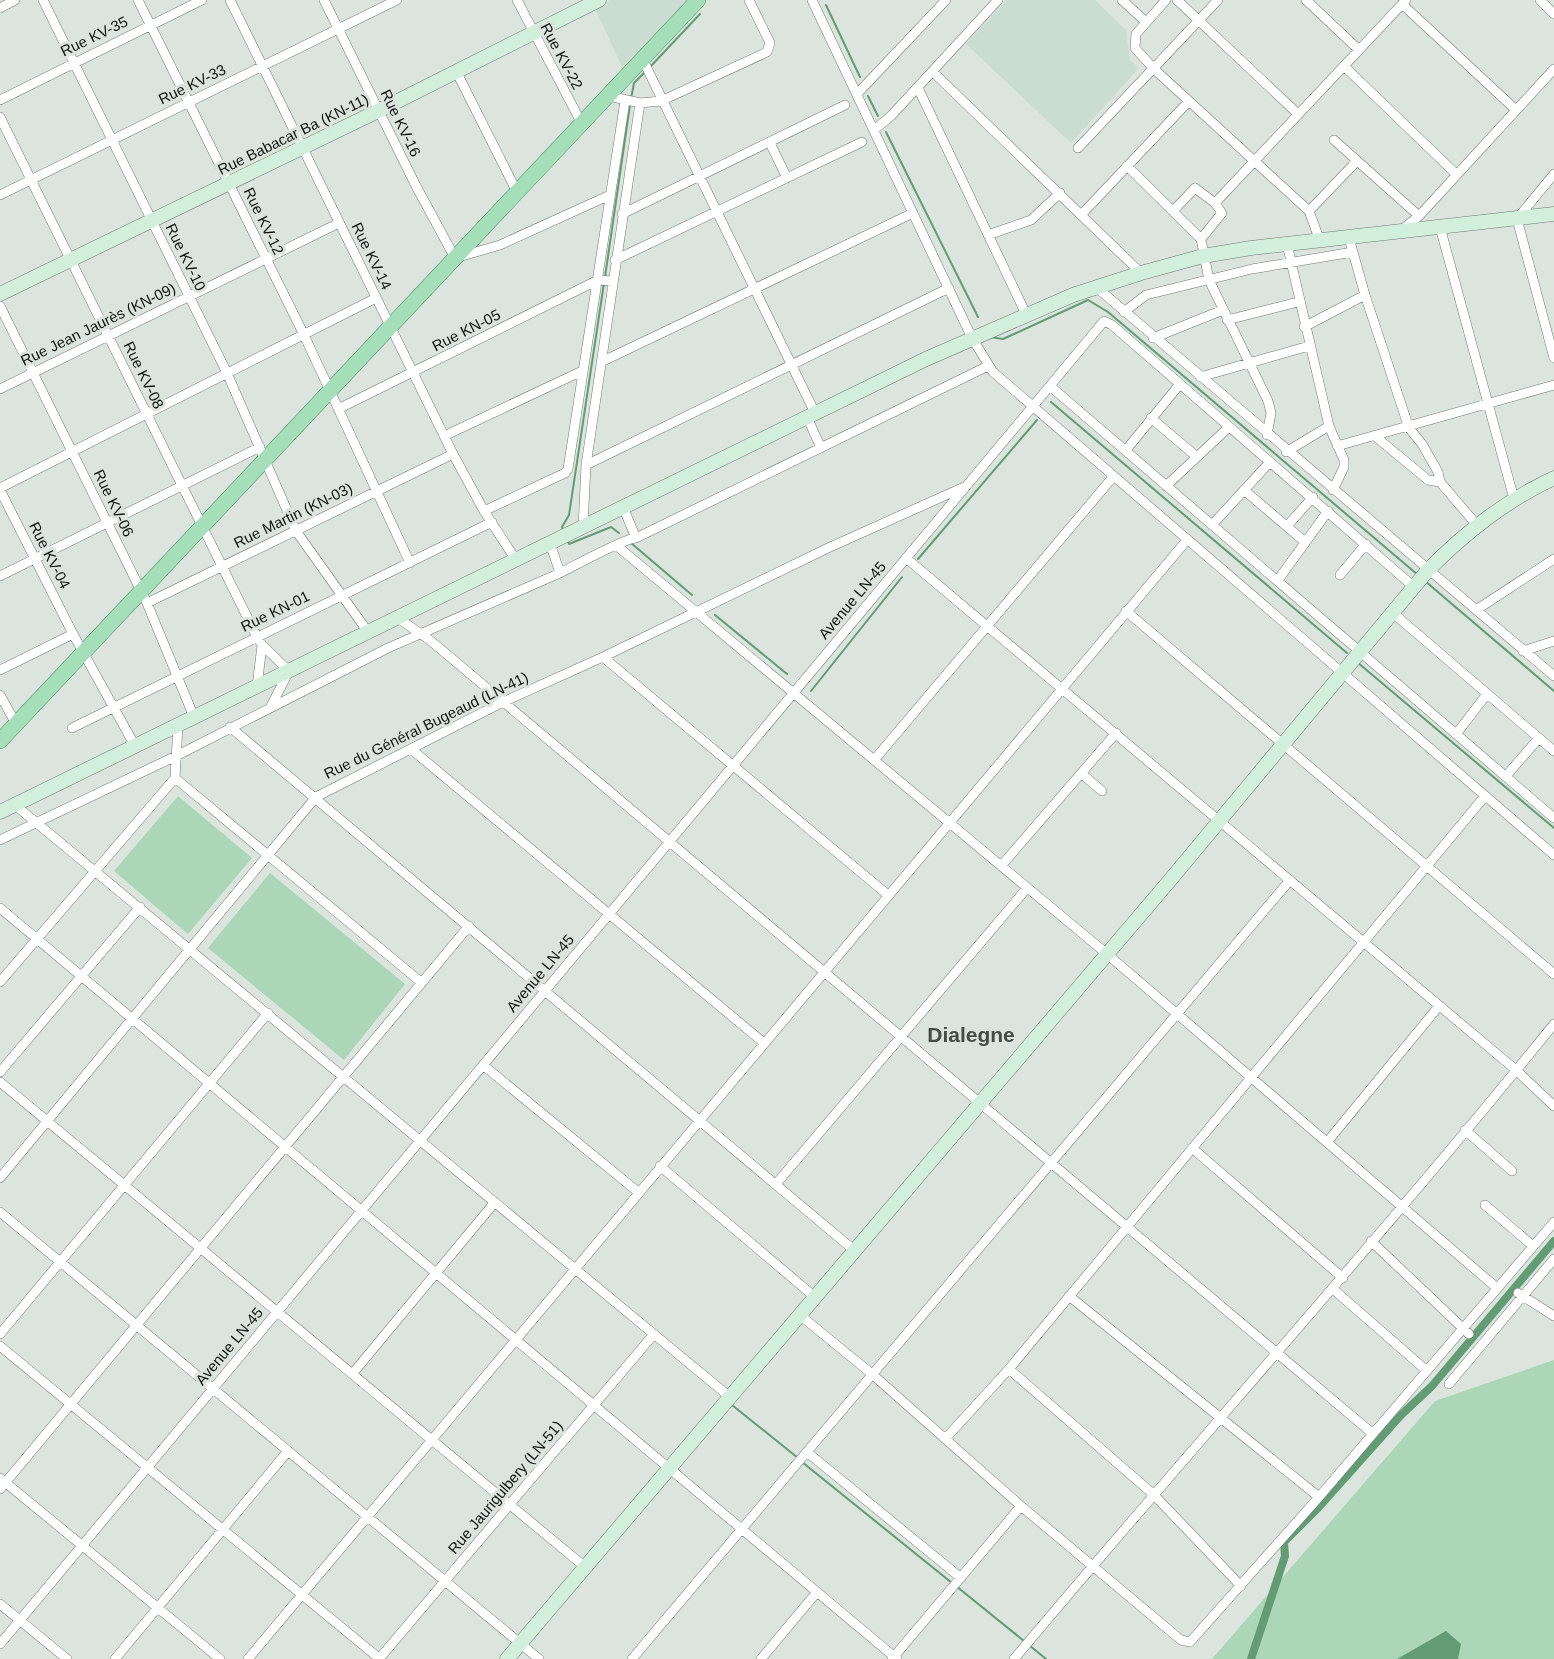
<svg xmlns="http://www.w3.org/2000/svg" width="1554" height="1659" viewBox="0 0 1554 1659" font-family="Arial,sans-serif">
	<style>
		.built { fill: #cbdcd0 }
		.green { fill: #abd6b7 }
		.water { fill: #629b74 }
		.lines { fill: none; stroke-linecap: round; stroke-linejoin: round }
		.stream { stroke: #629b74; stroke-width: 2 }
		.canal { stroke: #629b74; stroke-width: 8 }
		.street-casing { stroke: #717a73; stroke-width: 10 }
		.secondary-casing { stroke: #717a73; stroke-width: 15 }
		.primary-casing { stroke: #49895f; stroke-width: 16 }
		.street { stroke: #fff; stroke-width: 9 }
		.secondary { stroke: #d2efdc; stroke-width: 14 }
		.primary { stroke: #a4dfb9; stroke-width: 15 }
		.labels { text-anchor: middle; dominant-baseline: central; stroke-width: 6; stroke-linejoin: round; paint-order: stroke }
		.street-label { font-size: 15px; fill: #0f1310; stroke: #dbe5dd }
		.district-label { font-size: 21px; font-weight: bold; fill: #434c46; stroke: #dbe5dd }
	</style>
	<rect width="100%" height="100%" fill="#dbe5dd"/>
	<!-- built -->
	<path class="built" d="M610,0H688L622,67L595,8Z
		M1007,0H1095L1126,30L1130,60L1139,68L1071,143L966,44Z"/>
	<!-- green -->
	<path class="green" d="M178,796L252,858L188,934L114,871Z
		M270,873L405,984L344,1060L208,948Z
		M1554,1360V1659H1212L1435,1401Z"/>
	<!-- water -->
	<path class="water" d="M1446,1631L1461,1644L1458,1659H1397Z"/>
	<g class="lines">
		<!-- stream -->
		<path class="stream" d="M826,5L860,77
			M650,67L700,14
			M868,96L878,116
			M631,99L634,83L646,71
			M886,132L978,317
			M605,277L630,105
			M990,337L1003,339L1088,300L1108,312L1418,575
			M1051,402L1347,653
			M563,530L562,527L569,515L604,283
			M568,541L569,544L611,527L619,533
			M631,543L692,595
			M918,559L1037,420
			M1425,581L1554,691
			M715,615L787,674
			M1357,662L1554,828
			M811,691L902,577
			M732,1405L798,1458
			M802,1462L952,1583
			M956,1586L1024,1641
			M1029,1645L1046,1659"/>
		<!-- canal -->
		<path class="canal" d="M1251,1659L1285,1556L1284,1542L1317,1509L1401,1415L1432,1386L1554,1241"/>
		<defs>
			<path id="street" d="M43,0L227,373L296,531L368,632
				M138,0L304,335L410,563
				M230,0L453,454L484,511L516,560
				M324,0L416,186L455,258L500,245L610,195
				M517,0L582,124
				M812,0L972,338L993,372L1554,855
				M1122,0L1146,22
				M1166,0L1136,34L1135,48L1154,69L1309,211L1320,241
				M1177,0L1298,114
				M1306,0L1359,50
				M1540,0L1554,14
				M1402,4L1516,110
				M0,8L15,0
				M642,58L815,413
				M1344,66L1456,174
				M456,71L517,192
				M933,72L1141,273
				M918,88L1026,314
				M857,94L946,0
				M609,96L640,103L661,101L767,52L770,43L749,0
				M0,100L202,0
				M0,117L257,637L262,645L289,671L270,708
				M874,130L891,116L998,0
				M1334,140L1419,216
				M770,143L787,178
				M1078,148L1218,0
				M1127,166L1201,239L1209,280L1268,401L1271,413L1267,435
				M1554,174L1517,219L1554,358
				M0,195L397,0
				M1215,203L1406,0
				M1173,211L1195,188L1215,203L1222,213L1201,239
				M1309,211L1356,162
				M622,214L845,105
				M1082,214L1189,101
				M1440,227L1514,499
				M1400,231L1419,216L1554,69
				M988,235L1031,220L1060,193
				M1349,238L1365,295L1409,428L1422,444L1438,472L1440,482L1476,524
				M1287,244L1329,426L1344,460V467L1333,490
				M615,260L862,142
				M1096,287L1554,676
				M0,306L147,603L194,717
				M1124,312L1146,295L1252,269L1353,252
				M1227,320L1298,302
				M1304,327L1365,295
				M1153,338L1223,310
				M601,362L913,213
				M1200,377L1309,346
				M1050,386L1554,818
				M0,389L339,223
				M338,409L598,280L612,281
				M807,417L821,448
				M1151,418L1197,457L1229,427
				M444,436L582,371
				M1376,437L1428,480L1440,482
				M1337,446L1554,385
				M1126,450L1180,384
				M1286,452L1329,426
				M586,465L949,288
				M1166,486L1197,457
				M0,488L376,298
				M0,490L73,634L135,746
				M1244,490L1305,542
				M484,511L565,473L568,469L625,101
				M1212,525L1270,462
				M1287,526L1313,497
				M583,527L586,465L640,103
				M636,538L988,366
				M617,546L1107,954L1497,1288
				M906,558L1516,1070L1554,1106
				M560,573C574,566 625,538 636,538L623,507
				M1340,575L1366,544
				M0,576L260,447
				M1278,580L1328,511
				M147,603L453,454
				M1476,610L1554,559
				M1126,611L1554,974
				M1393,613L1554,751
				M398,618L431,641L1372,1433
				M1523,651L1554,641
				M603,657L888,895
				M0,670L73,634
				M257,687L262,645
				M0,695L16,724
				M178,725L175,778L422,983
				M230,727L855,1251
				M72,728L492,522
				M1457,733L1487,694
				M411,749L764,1043
				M875,759L1113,477
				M1082,774L1102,791
				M1506,776L1539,738
				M15,805L731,1398
				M0,840L176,756L388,648L560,573L550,543
				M1001,866L1116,733
				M0,908L897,1659
				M0,982L175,778
				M483,1065L638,1192
				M0,1072L140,907
				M0,1082L585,1567
				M1465,1130L1512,1171
				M1328,1141L1439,1006
				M1192,1148L1343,1278
				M660,1166L816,1298
				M0,1178L316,797L503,702L603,657L828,548L964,487
				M776,1184L1027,888
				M1485,1205L1533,1246
				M0,1212L539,1659
				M1371,1241L1469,1334
				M1333,1289L1427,1371
				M1518,1293L1554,1316
				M1069,1296L1319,1497
				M801,1316L872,1374L1021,1506L1181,1640L1190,1642L1319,1497L1554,1222
				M0,1334L268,1013
				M0,1346L380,1659
				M1009,1369L1153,1494L1241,1586
				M353,1373L495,1202
				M1449,1384L1554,1259
				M945,1439L1009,1369L1485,796
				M807,1452L961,1578
				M0,1478L220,1659
				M0,1489L469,926
				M0,1604L67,1659
				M0,1644L1104,321L1112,325L1414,587
				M115,1659L288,1451
				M248,1659L1187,540
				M379,1659L654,1334
				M632,1659L1290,880
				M761,1659L817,1592
				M892,1659L1021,1506
				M1014,1659C1193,1446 1379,1240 1554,1024"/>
			<path id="secondary" d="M0,294L378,111L599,0
				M0,812L926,359L1073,295L1141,273L1203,256L1251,248L1554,214
				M507,1659L1171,879L1428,570C1466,532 1505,501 1554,478"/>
			<path id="primary" d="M0,741L698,0"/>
		</defs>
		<!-- street casing -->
		<use href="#street" class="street-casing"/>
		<!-- secondary casing -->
		<use href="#secondary" class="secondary-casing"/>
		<!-- primary casing -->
		<use href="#primary" class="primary-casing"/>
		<!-- street -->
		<use href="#street" class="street"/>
		<!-- secondary -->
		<use href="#secondary" class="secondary"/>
		<!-- primary -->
		<use href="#primary" class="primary"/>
	</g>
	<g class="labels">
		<!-- street labels -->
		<g class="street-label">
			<text transform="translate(94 36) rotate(-26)">Rue KV-35</text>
			<text transform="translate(562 56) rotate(62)">Rue KV-22</text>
			<text transform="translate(192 84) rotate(-26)">Rue KV-33</text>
			<text transform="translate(401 123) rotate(64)">Rue KV-16</text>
			<text transform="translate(293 134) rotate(-26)">Rue Babacar Ba (KN-11)</text>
			<text transform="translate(264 221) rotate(64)">Rue KV-12</text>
			<text transform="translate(372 256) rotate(64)">Rue KV-14</text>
			<text transform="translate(186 257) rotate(64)">Rue KV-10</text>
			<text transform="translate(98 324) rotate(-26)">Rue Jean Jaurès (KN-09)</text>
			<text transform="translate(466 330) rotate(-27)">Rue KN-05</text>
			<text transform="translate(144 375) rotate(64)">Rue KV-08</text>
			<text transform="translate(114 503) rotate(64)">Rue KV-06</text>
			<text transform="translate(293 515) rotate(-26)">Rue Martin (KN-03)</text>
			<text transform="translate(50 555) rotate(63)">Rue KV-04</text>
			<text transform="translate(852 600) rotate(-50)">Avenue LN-45</text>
			<text transform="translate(275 611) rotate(-26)">Rue KN-01</text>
			<text transform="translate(426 725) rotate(-26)">Rue du Général Bugeaud (LN-41)</text>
			<text transform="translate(540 973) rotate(-50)">Avenue LN-45</text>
			<text transform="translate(229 1346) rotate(-50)">Avenue LN-45</text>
			<text transform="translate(505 1487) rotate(-50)">Rue Jaurigulbery (LN-51)</text>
		</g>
		<!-- district labels -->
		<g class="district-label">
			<text x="971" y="1034">Dialegne</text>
		</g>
	</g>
</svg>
